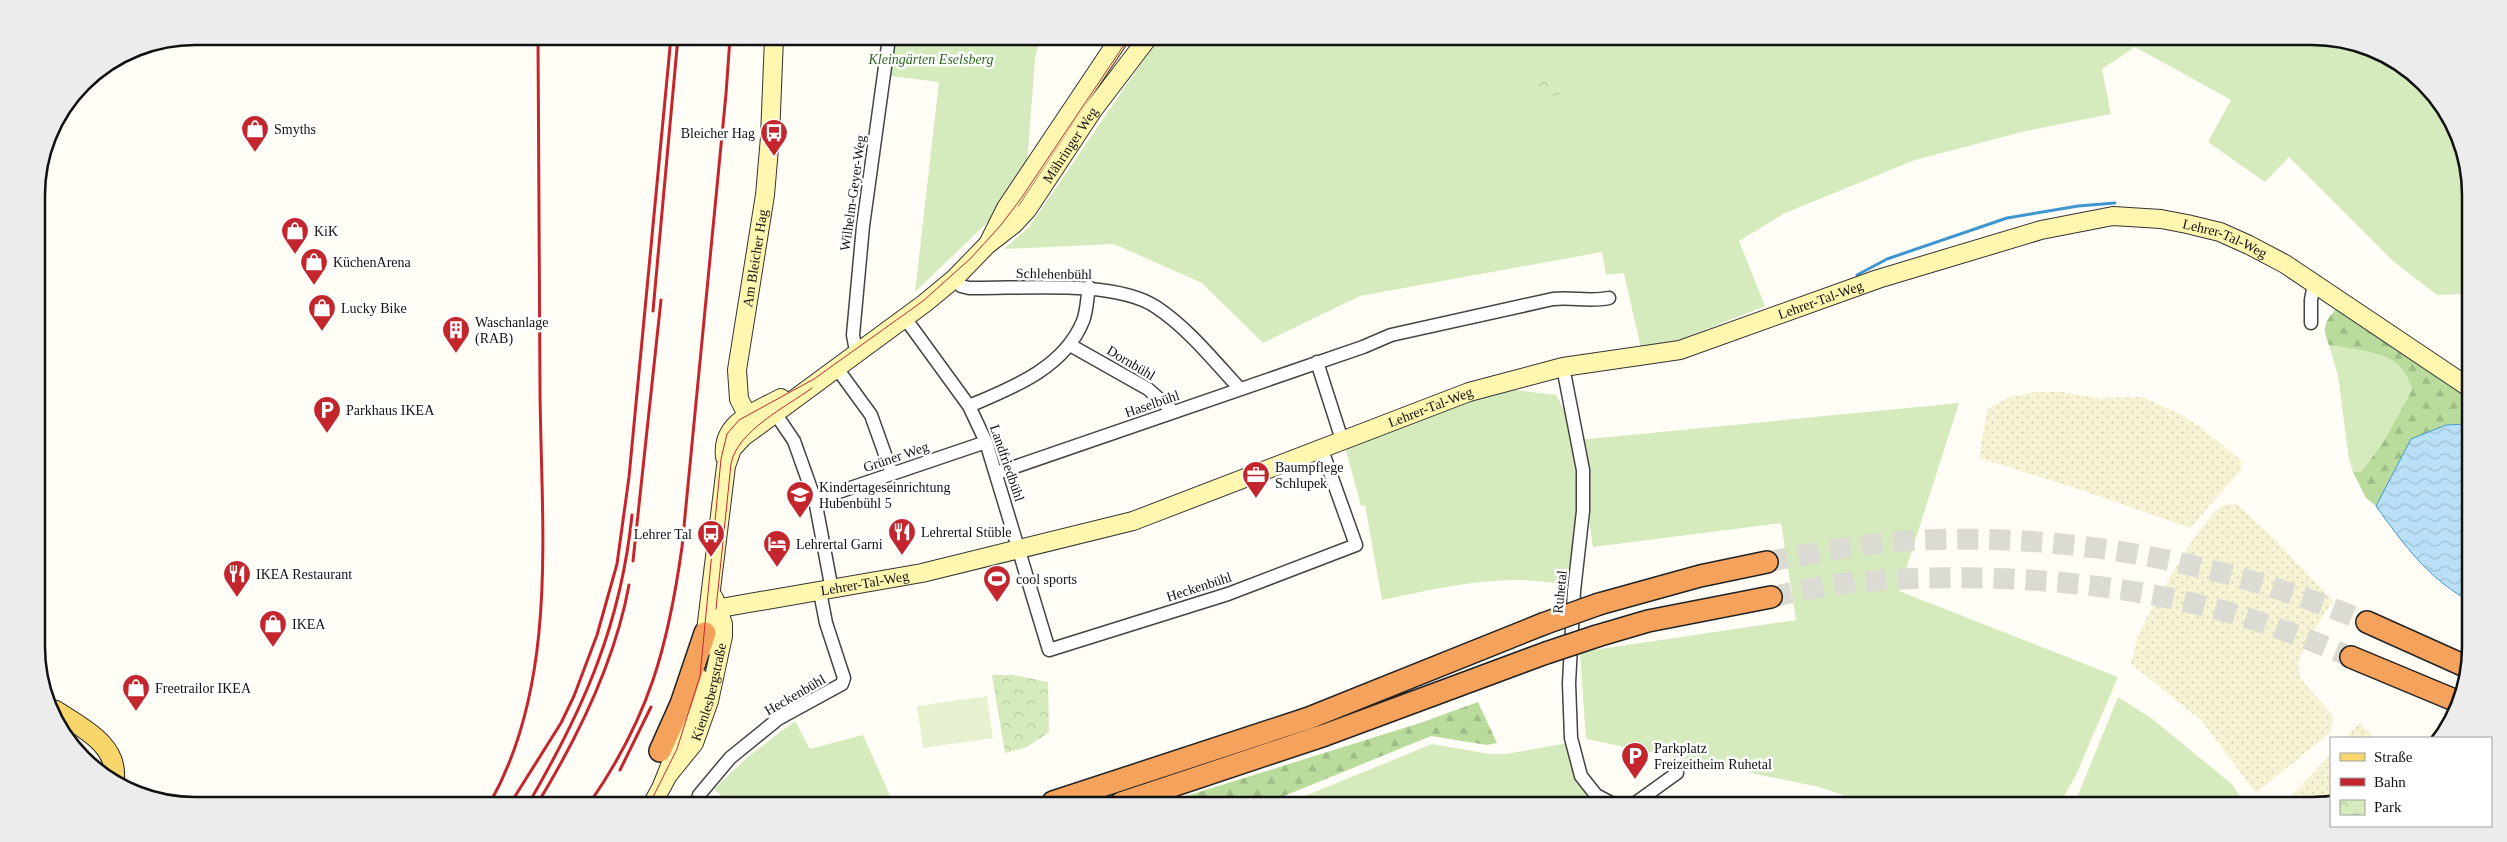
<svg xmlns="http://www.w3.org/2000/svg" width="2507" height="842" viewBox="0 0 2507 842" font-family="'Times New Roman',serif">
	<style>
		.farmland { fill: url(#farmland-dots) }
		.grass { fill: #d5ebbd }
		.forest { fill: url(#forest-firs) }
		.park { fill: url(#park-crowns) }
		.pitch { fill: #e6f2cf }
		.water { fill: url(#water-waves); stroke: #3f96cf }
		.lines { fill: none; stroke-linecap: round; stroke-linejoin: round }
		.stream { stroke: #3f96cf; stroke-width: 3 }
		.highway-tunnel { stroke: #dbdad3; stroke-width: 21; stroke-dasharray: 21 11; stroke-linecap: butt }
		.street-casing { stroke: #444; stroke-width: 15 }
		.secondary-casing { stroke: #333; stroke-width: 20 }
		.primary-casing { stroke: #222; stroke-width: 21 }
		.highway-casing { stroke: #222; stroke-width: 24 }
		.street { stroke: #fff; stroke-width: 12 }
		.secondary { stroke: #fff6b0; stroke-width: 18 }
		.primary { stroke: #f9d66b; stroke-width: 19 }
		.highway { stroke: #f5a25d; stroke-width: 21 }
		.tram { stroke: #c4262e; stroke-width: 1 }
		.rail { stroke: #c4262e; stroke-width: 3 }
		.highway-bridge-casing { stroke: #222; stroke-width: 24; stroke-linecap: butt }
		.highway-bridge { stroke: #f5a25d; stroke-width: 21 }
		.labels { text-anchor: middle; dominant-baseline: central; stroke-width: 5; stroke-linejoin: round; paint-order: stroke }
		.park-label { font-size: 14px; font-style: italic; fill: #2f6b1f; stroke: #fff }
		.poi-label { font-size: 14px; fill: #111; stroke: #fff; text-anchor: start }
		.street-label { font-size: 14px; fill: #111; stroke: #fff }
		.rim { fill: none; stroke: #111; stroke-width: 2.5 }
	</style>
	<defs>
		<pattern id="farmland-dots" width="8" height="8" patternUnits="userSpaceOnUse" patternTransform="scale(1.25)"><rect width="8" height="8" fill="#f6f3d4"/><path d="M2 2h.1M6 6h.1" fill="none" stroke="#d2cfb5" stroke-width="1.8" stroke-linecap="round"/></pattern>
		<pattern id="forest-firs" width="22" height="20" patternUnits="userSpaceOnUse" patternTransform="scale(1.25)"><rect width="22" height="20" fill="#b9dc9c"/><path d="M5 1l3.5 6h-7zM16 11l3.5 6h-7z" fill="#9ebc85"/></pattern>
		<pattern id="park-crowns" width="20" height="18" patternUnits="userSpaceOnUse" patternTransform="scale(1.25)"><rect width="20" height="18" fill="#d5ebbd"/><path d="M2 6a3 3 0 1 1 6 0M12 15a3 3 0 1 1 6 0" fill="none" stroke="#b6c8a1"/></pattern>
		<pattern id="water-waves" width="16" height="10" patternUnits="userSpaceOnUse" patternTransform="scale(1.25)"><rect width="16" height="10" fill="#b9e0f7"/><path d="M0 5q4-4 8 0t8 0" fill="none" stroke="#9ebfd3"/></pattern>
	</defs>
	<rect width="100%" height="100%" fill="#fffdf5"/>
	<!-- farmland -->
	<path class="farmland" d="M2036,392H2062L2098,398L2142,397L2180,414L2200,427L2240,459L2242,469L2190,528L2072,487L1979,458L1987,409L2010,397Z
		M2237,504L2270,535L2333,601L2304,646L2298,665L2301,679L2333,716L2330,733L2256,793L2202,721L2131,664L2138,636L2151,609L2193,539L2214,512L2224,505Z
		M2360,723L2375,738H2345Z
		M2331,754V803L2298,805L2291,796Z"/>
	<!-- grass -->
	<path class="grass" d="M895,38H1040L1035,59L1027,165L991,219L915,292L939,82L890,76Z
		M1158,39L1502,40L1537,42L1550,40L2353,42L2391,58L2431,90L2468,165L2467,294L2437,295L2393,261L2289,157L2265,182L2208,142L2231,100L2135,47L2102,69L2111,114L2026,131L1915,160L1785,213L1739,241L1765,306L1679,340L1641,349L1624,273L1606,275L1602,252L1360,296L1263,343L1202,283L1114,244L1004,249L1029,227Z
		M2329,345C2348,348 2377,351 2393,361C2403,367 2409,381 2412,390L2382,444L2361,472H2353L2349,460L2338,376Z
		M1514,390L1556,395C1587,445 1575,528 1569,585C1554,583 1539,581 1523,580C1476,579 1428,590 1382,600L1365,505L1361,506L1344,443L1472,397Z
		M1959,403L1899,591L2118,677L2076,775L2059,805L1870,804L1819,787L1586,739L1580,652L1796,620L1781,523L1593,547L1578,440Z
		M2118,697L2151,718L2233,785L2245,805H2074Z
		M795,721L810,749L863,735L893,802H728L714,789L749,756Z
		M1567,743C1572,767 1577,790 1599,804L1288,803L1432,744L1490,754H1506Z"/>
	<!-- forest -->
	<path class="forest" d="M2336,309L2467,396V424L2446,425L2411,439L2376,506L2366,498L2353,472H2361L2382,444L2412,390C2409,380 2403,367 2393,361C2377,351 2348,348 2329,345C2322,329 2324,322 2336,309Z
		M1478,702L1497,743L1487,745L1431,736L1267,803H1164L1420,723Z"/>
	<!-- park -->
	<path class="park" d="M1541,74L1565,76L1561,94L1536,101Z
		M992,675H1013L1048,682L1049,732L1027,747L1005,753Z"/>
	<!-- pitch -->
	<path class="pitch" d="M987,696L993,738L923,748L917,706Z"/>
	<!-- water -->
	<path class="water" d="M2467,424L2466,599C2426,576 2402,542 2376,506L2411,439L2446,425Z"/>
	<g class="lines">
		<!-- stream -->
		<path class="stream" d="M1857,275L1887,259L2007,218L2078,206L2115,203
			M1596,802V804"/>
		<!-- highway-tunnel -->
		<path class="highway-tunnel" d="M1767,562C1819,552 1871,542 1924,540C2077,534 2226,563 2367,622
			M1771,597C1796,592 1823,585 1849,583C1966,571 2106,579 2220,610C2265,622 2308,639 2351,657"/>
		<defs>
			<path id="street" d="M954,279L961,286L969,288C1019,289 1114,279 1156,307C1188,328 1214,361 1240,389
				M905,318L969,406L986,442L1049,650L1228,594L1356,545L1322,450
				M2311,323V300L2314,283
				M1070,345L1148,389L1174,412
				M859,351L855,346L853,335L863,226L889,38
				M1317,362L1342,440
				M836,367L871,415L892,474
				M1563,367L1583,470V511L1574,591L1569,683L1571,738L1581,776L1596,795L1613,804
				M969,406C1012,388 1064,368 1083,321C1087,311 1087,298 1089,287
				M775,413L794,441L815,500L832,590
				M997,473L1363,347L1391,335L1553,299C1574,297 1589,302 1609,298
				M815,500L986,442
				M697,802L699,795L730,758L778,719L842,684L844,678L826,623L820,592
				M1634,804L1677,773"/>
			<g id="secondary">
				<path d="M989,242L1006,208L1119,39"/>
				<path id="s1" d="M754,428L739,399L737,370L765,195L770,137L774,38"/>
				<path d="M725,457C721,422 755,412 781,398"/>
				<path id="s2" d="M709,610L922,573L1133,521L1469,392L1563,367L1680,350L1878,279L2041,230L2113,216L2161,219L2187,224L2220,232L2249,245L2285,264L2467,386"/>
				<path id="s3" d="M704,647L726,466L732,449L743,437L925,303L954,279L987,245L1014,224L1027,210L1093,110L1147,39"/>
				<path d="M662,786L686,725L699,678"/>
				<path id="s4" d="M654,801L668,775L694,743L709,701L723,636V624L714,598"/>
			</g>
			<path id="primary" d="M55,710C82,728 120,745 114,782"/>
			<path id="highway" d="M1599,604L1700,576L1767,562
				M2367,622L2465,666
				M1597,636L1648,621L1771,597
				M2351,657L2459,702
				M660,751L681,704L705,633
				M1053,802L1309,718L1543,624
				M1121,803L1325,735L1546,653"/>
		</defs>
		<!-- street casing -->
		<use href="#street" class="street-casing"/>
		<!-- secondary casing -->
		<use href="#secondary" class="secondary-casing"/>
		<!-- primary casing -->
		<use href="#primary" class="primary-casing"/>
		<!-- highway casing -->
		<use href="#highway" class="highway-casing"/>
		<!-- street -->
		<use href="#street" class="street"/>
		<!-- secondary -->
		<use href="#secondary" class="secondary"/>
		<!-- primary -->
		<use href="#primary" class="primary"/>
		<!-- highway -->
		<use href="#highway" class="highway"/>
		<!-- tram -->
		<path class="tram" d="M716,609L731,464C737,431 786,407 812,388
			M651,801L677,749L700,676L721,459L727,434L739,420L814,379L923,301L971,258L1001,225L1022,197L1128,39"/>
		<!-- rail -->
		<path class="rail" d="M653,311L678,37
			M633,561L661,300
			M620,770L651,707
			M491,801C559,679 541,525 540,390C539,273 539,155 538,37
			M512,801L561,723L574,696L597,635L617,564L629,477L671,37
			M530,801C584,708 621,624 632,515
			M539,801C579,735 615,662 629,585
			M591,801C649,717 668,647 682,547L726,94L730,38"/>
		<defs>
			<path id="highway-bridge" d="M1543,624L1599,604
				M1546,653L1597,636"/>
		</defs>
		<!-- highway-bridge casing -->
		<use href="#highway-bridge" class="highway-bridge-casing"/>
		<!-- highway-bridge -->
		<use href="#highway-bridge" class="highway-bridge"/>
	</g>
	<!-- icons -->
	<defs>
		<symbol id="shop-pin" viewBox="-11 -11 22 30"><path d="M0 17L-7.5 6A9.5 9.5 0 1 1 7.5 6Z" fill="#c4262e" stroke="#fff"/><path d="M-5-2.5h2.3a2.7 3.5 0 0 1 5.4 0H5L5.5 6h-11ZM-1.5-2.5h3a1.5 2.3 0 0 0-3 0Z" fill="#fff"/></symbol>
		<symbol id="bus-pin" viewBox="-11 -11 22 30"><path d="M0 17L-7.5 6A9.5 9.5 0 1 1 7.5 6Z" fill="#c4262e" stroke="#fff"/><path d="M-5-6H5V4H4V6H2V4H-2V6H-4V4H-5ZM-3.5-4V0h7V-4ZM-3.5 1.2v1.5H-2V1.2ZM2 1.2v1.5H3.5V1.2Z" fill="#fff"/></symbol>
		<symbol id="building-pin" viewBox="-11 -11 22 30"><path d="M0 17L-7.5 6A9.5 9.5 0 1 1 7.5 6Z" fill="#c4262e" stroke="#fff"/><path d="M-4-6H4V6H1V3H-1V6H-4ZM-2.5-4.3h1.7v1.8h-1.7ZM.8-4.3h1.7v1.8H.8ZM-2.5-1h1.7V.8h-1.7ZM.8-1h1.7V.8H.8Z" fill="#fff"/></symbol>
		<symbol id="parking-pin" viewBox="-11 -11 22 30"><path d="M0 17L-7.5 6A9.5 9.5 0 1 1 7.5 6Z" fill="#c4262e" stroke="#fff"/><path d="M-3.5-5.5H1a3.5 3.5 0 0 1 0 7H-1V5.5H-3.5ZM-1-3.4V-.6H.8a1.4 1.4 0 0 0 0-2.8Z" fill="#fff"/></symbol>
		<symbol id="office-pin" viewBox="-11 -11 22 30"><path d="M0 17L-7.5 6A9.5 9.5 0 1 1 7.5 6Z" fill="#c4262e" stroke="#fff"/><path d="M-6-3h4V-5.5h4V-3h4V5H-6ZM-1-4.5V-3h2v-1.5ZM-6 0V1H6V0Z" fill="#fff"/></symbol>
		<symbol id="school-pin" viewBox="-11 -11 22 30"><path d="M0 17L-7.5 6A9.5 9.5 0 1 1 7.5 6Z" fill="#c4262e" stroke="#fff"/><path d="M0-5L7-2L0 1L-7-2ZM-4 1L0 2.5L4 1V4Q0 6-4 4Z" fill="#fff"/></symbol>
		<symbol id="restaurant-pin" viewBox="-11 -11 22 30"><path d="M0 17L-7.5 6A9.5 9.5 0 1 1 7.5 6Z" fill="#c4262e" stroke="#fff"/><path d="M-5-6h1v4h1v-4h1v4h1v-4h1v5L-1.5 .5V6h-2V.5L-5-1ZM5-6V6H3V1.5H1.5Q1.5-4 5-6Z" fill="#fff"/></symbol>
		<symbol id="hotel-pin" viewBox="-11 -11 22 30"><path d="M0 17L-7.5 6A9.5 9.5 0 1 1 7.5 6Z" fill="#c4262e" stroke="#fff"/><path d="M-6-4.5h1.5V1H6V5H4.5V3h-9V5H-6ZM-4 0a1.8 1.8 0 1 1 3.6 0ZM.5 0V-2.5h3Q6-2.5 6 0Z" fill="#fff"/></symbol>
		<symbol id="stadium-pin" viewBox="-11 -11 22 30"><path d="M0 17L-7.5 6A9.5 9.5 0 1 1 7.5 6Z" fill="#c4262e" stroke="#fff"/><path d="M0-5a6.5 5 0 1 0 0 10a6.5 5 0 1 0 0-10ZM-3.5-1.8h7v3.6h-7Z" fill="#fff"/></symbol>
	</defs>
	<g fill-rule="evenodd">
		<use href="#shop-pin" x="239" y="113" width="32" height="43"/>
		<use href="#bus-pin" x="758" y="117" width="32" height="43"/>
		<use href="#shop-pin" x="279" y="215" width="32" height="43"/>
		<use href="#shop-pin" x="298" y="246" width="32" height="43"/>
		<use href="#shop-pin" x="306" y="292" width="32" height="43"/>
		<use href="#building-pin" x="440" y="314" width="32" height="43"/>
		<use href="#parking-pin" x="311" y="394" width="32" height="43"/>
		<use href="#office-pin" x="1240" y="459" width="32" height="43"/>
		<use href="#school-pin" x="784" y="479" width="32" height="43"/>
		<use href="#restaurant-pin" x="886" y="516" width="32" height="43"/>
		<use href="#bus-pin" x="695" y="518" width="32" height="43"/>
		<use href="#hotel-pin" x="761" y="528" width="32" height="43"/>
		<use href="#restaurant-pin" x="221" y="558" width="32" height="43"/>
		<use href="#stadium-pin" x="981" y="563" width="32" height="43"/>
		<use href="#shop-pin" x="257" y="608" width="32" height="43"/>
		<use href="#shop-pin" x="120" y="672" width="32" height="43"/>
		<use href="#parking-pin" x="1619" y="740" width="32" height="43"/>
	</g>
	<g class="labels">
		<!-- park labels -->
		<g class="park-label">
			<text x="931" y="59">Kleingärten Eselsberg</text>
		</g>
		<!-- poi labels -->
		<g class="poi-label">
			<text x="274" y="129">Smyths</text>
			<text x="755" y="133" text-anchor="end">Bleicher Hag</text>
			<text x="314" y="231">KiK</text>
			<text x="333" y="262">KüchenArena</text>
			<text x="341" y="308">Lucky Bike</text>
			<text x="475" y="322">Waschanlage<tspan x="475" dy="16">(RAB)</tspan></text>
			<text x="346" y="410">Parkhaus IKEA</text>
			<text x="1275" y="467">Baumpflege<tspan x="1275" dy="16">Schlupek</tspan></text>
			<text x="819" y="487">Kindertageseinrichtung<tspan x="819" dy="16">Hubenbühl 5</tspan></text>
			<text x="921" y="532">Lehrertal Stüble</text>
			<text x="692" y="534" text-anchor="end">Lehrer Tal</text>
			<text x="796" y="544">Lehrertal Garni</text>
			<text x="256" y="574">IKEA Restaurant</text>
			<text x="1016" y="579">cool sports</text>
			<text x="292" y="624">IKEA</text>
			<text x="155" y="688">Freetrailor IKEA</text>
			<text x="1654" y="748">Parkplatz<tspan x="1654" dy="16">Freizeitheim Ruhetal</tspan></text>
		</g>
		<!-- street labels -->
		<g class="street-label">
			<text stroke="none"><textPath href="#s3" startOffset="659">Mähringer Weg</textPath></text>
			<text transform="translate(853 193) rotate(-82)">Wilhelm-Geyer-Weg</text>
			<text stroke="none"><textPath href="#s2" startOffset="1578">Lehrer-Tal-Weg</textPath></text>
			<text stroke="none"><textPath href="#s1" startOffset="175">Am Bleicher Hag</textPath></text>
			<text transform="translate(1054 274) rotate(1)">Schlehenbühl</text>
			<text stroke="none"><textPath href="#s2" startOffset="1158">Lehrer-Tal-Weg</textPath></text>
			<text transform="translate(1131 363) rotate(31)">Dornbühl</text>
			<text transform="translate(1152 404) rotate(-19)">Haselbühl</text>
			<text stroke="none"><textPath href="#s2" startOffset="752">Lehrer-Tal-Weg</textPath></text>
			<text transform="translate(896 457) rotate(-19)">Grüner Weg</text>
			<text transform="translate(1007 463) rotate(71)">Landfriedbühl</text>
			<text stroke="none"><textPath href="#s2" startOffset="158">Lehrer-Tal-Weg</textPath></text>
			<text transform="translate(1199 587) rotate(-18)">Heckenbühl</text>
			<text transform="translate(1560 592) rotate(-84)">Ruhetal</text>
			<text stroke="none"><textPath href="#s4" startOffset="124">Kienlesbergstraße</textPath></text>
			<text transform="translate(795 695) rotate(-30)">Heckenbühl</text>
		</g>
	</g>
	<!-- crop -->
	<path d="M0 0H2507V842H0ZM195 45H2312A150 150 0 0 1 2462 195V647A150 150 0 0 1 2312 797H195A150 150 0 0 1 45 647V195A150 150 0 0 1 195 45Z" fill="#ececec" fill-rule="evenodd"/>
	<path class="rim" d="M195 45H2312A150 150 0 0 1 2462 195V647A150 150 0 0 1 2312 797H195A150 150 0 0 1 45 647V195A150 150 0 0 1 195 45Z"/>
	<!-- legend -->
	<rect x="2330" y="737" width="162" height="90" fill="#ffffff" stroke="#a0a0a0"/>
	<rect x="2340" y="753" width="25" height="8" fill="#f9d66b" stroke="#a0a0a0"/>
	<text x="2374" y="762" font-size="15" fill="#111111">Straße</text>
	<rect x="2340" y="778" width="25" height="8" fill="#c4262e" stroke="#a0a0a0"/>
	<text x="2374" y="787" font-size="15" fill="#111111">Bahn</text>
	<rect x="2340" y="800" width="25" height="15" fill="url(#park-crowns)" stroke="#a0a0a0"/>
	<text x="2374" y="812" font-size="15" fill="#111111">Park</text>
</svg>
